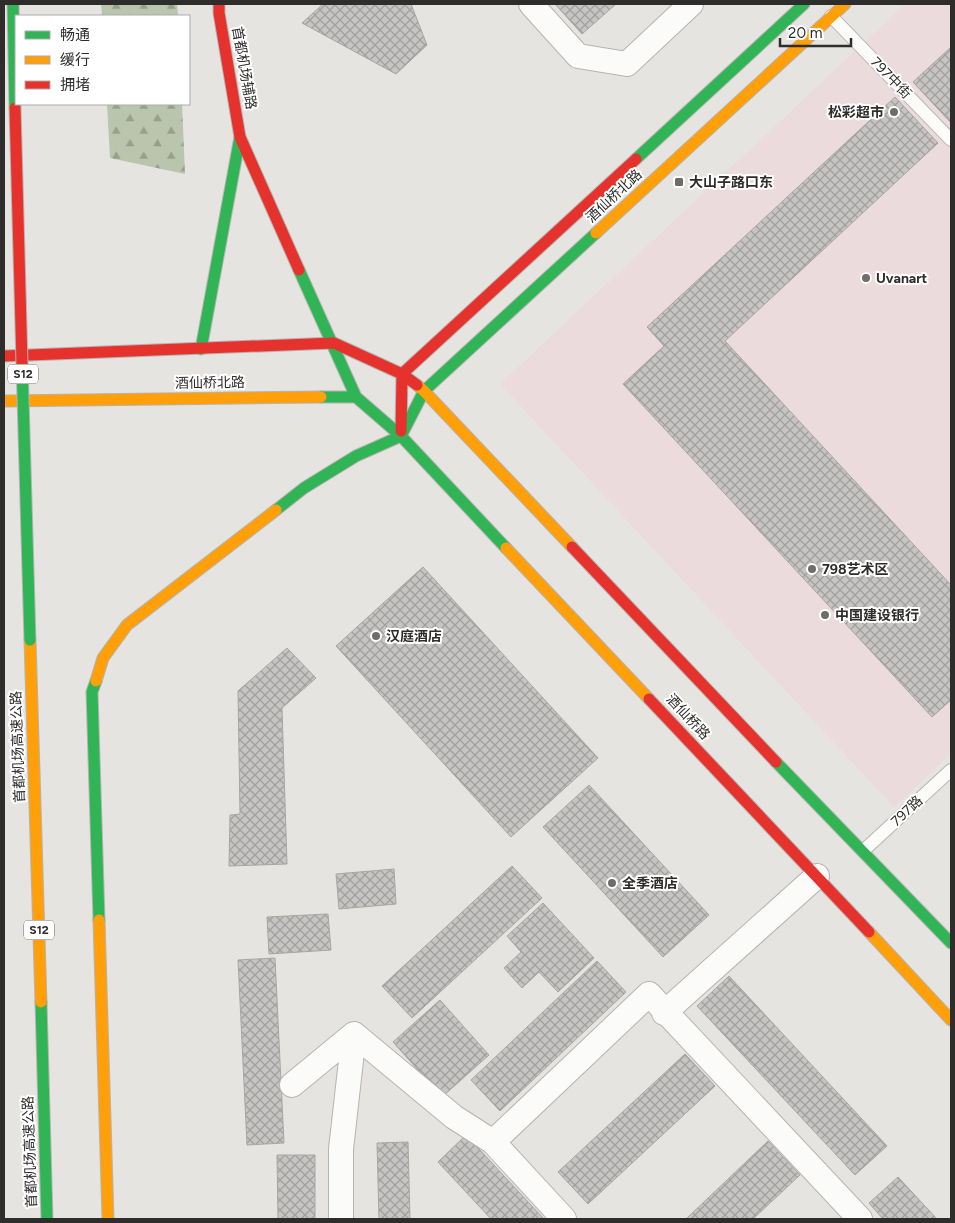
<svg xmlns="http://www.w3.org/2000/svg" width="955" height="1223" viewBox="0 0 955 1223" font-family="Figtree,'Noto Sans SC',sans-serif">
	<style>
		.commercial { fill: #ebdbdc }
		.forest { fill: url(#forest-firs) }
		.building { fill: url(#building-cross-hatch); stroke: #a7a6a4 }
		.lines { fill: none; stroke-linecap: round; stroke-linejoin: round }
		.lane-casing { stroke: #b6b4b2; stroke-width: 14 }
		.street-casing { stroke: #b6b4b2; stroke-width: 26 }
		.fast-casing { stroke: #b6b4b2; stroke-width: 13 }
		.slow-casing { stroke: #b6b4b2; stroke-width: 13 }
		.jam-casing { stroke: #b6b4b2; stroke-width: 13 }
		.lane { stroke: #fbfbfa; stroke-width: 12 }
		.street { stroke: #fbfbfa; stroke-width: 24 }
		.fast { stroke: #30b455; stroke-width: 11 }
		.slow { stroke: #ff9f0a; stroke-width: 11 }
		.jam { stroke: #e5322d; stroke-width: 11 }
		.fast-bridge-casing { stroke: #b6b4b2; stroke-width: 13; stroke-linecap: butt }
		.jam-bridge-casing { stroke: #b6b4b2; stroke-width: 13; stroke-linecap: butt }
		.fast-bridge { stroke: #30b455; stroke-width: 11 }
		.jam-bridge { stroke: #e5322d; stroke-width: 11 }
		.poi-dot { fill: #6e6d6b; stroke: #fff; stroke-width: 2 }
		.labels { text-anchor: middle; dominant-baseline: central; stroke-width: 4; stroke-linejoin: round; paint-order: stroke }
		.shield { fill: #fff; stroke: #6d6c6b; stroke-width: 1 }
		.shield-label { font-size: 12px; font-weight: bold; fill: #2e2d2c }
		.street-label { font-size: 14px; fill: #2e2d2c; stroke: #fff }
		.poi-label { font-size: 14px; font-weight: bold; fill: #2e2d2c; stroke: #fff; text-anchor: start }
	</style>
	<defs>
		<pattern id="forest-firs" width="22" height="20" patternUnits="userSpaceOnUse" patternTransform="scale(1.25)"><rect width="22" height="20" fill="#b9c5ac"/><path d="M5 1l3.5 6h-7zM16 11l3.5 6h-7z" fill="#97a08c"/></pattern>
		<pattern id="building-cross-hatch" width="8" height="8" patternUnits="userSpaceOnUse" patternTransform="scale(1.25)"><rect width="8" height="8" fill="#c7c5c3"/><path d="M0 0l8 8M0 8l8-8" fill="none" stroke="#a2a09f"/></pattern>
	</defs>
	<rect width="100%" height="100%" fill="#e6e4e1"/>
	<!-- commercial -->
	<path class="commercial" d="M905,4H951V754L894,807L500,384Z"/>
	<!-- forest -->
	<path class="forest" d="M101,4H177L178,16H102Z
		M107,104H182L185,174L110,158Z"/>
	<!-- building -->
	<path class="building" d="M323,4H411L427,45L396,74L302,23Z
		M555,4H616L582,34Z
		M951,47V123L913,82Z
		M895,97L938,143L725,341L951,585V700L932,717L623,384L664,346L647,327Z
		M423,567L598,758L511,837L336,646Z
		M287,648L316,678L282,708L287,864L229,866L230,815L240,814L238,691Z
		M589,785L709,915L663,957L543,827Z
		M512,866L542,898L412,1018L382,986Z
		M394,869L396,904L339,909L336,874Z
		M543,903L594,958L558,992L539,972L522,988L504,968L521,952L507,936Z
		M328,914L331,950L269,954L267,917Z
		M275,958L284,1143L247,1145L238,960Z
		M597,961L626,992L500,1111L471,1080Z
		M729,976L887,1146L855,1175L697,1006Z
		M440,1000L489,1055L442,1097L393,1042Z
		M685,1054L715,1086L588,1204L558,1172Z
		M466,1135L544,1219H491L438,1162Z
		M768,1141L800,1175L753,1219H686Z
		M408,1142L410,1219H379L377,1143Z
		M277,1155H315V1219H278Z
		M898,1177L937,1219H883L869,1203Z"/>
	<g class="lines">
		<defs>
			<path id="lane" d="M831,16L951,140
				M863,851L951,770"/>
			<path id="street" d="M531,4L578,56L627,64L691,4
				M664,1013L817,876
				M292,1085L354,1034L454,1117L493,1142L564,1219
				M493,1142L649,994L860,1219
				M341,1219V1149L354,1034"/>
			<path id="fast" d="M13,4L15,108
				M636,159L804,4
				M299,270L356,397
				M201,349L240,137
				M321,397H356L401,436L506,548
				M401,436L424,391L596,233
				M276,510L304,488L356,456L401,436
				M96,681L92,692L99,920
				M776,762L951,943
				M41,1002L47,1219"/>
			<path id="slow" d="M596,233L845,4
				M417,385L424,391L572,547
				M4,401L321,397
				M506,548L649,699
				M30,640L41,1002
				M96,681L103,658L127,625L276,510
				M99,920L108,1219
				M869,932L951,1020"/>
			<path id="jam" d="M219,4V13L240,137L299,270
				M4,356L334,343L402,374L417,385
				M401,431L402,374L636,159
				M572,547L776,762
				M649,699L869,932"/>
		</defs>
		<!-- lane casing -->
		<use href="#lane" class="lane-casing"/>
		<!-- street casing -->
		<use href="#street" class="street-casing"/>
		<!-- fast casing -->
		<use href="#fast" class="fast-casing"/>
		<!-- slow casing -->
		<use href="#slow" class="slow-casing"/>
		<!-- jam casing -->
		<use href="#jam" class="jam-casing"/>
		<!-- lane -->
		<use href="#lane" class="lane"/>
		<!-- street -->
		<use href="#street" class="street"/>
		<!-- fast -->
		<use href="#fast" class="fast"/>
		<!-- slow -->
		<use href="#slow" class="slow"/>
		<!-- jam -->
		<use href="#jam" class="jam"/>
		<defs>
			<path id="fast-bridge" d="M22,363L30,640"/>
			<path id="jam-bridge" d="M15,108L22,363"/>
		</defs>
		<!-- fast-bridge casing -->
		<use href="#fast-bridge" class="fast-bridge-casing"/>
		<!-- jam-bridge casing -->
		<use href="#jam-bridge" class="jam-bridge-casing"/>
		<!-- fast-bridge -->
		<use href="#fast-bridge" class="fast-bridge"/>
		<!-- jam-bridge -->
		<use href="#jam-bridge" class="jam-bridge"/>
	</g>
	<!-- markers -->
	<g class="poi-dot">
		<circle cx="894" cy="112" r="5"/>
		<rect x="674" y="177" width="10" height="10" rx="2.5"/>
		<circle cx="866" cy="278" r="5"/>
		<circle cx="812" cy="569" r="5"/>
		<circle cx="825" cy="615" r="5"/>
		<circle cx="376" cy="636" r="5"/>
		<circle cx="612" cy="883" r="5"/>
	</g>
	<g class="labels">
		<!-- shield labels -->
		<g class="shield">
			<rect x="8" y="364.5" width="30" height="19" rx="4"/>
			<rect x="24" y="920.5" width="30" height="19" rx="4"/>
		</g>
		<g class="shield-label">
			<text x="23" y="374">S12</text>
			<text x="39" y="930">S12</text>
		</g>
		<!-- street labels -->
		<g class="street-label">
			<text transform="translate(244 68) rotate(80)">首都机场辅路</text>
			<text transform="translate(891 78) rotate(46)">797中街</text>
			<text transform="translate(614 196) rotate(-43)">酒仙桥北路</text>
			<text transform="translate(210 383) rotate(-1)">酒仙桥北路</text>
			<text transform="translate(688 717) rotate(47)">酒仙桥路</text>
			<text transform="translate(18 747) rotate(-92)">首都机场高速公路</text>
			<text transform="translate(907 811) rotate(-43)">797路</text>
			<text transform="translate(30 1152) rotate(-92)">首都机场高速公路</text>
		</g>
		<!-- poi labels -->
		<g class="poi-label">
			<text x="884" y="112" text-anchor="end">松彩超市</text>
			<text x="689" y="182">大山子路口东</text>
			<text x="876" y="278">Uvanart</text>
			<text x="822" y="569">798艺术区</text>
			<text x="835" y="615">中国建设银行</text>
			<text x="386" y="636">汉庭酒店</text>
			<text x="622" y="883">全季酒店</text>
		</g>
	</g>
	<!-- border -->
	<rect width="955" height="1223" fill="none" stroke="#2e2d2c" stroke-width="10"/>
	<!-- legend -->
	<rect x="15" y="15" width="175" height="90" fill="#ffffff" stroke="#ababab"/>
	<rect x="25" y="31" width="25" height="8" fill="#30b455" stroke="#ababab"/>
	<text x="60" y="40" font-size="15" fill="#2e2d2c">畅通</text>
	<rect x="25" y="56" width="25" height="8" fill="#ff9f0a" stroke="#ababab"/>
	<text x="60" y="65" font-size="15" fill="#2e2d2c">缓行</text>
	<rect x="25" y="81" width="25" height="8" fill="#e5322d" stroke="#ababab"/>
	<text x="60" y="90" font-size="15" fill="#2e2d2c">拥堵</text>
	<!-- scale -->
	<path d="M780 38v8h71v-8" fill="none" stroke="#2e2d2c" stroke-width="2.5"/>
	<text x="788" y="38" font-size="15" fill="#2e2d2c" stroke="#ffffff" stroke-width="4" paint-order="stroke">20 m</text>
</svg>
